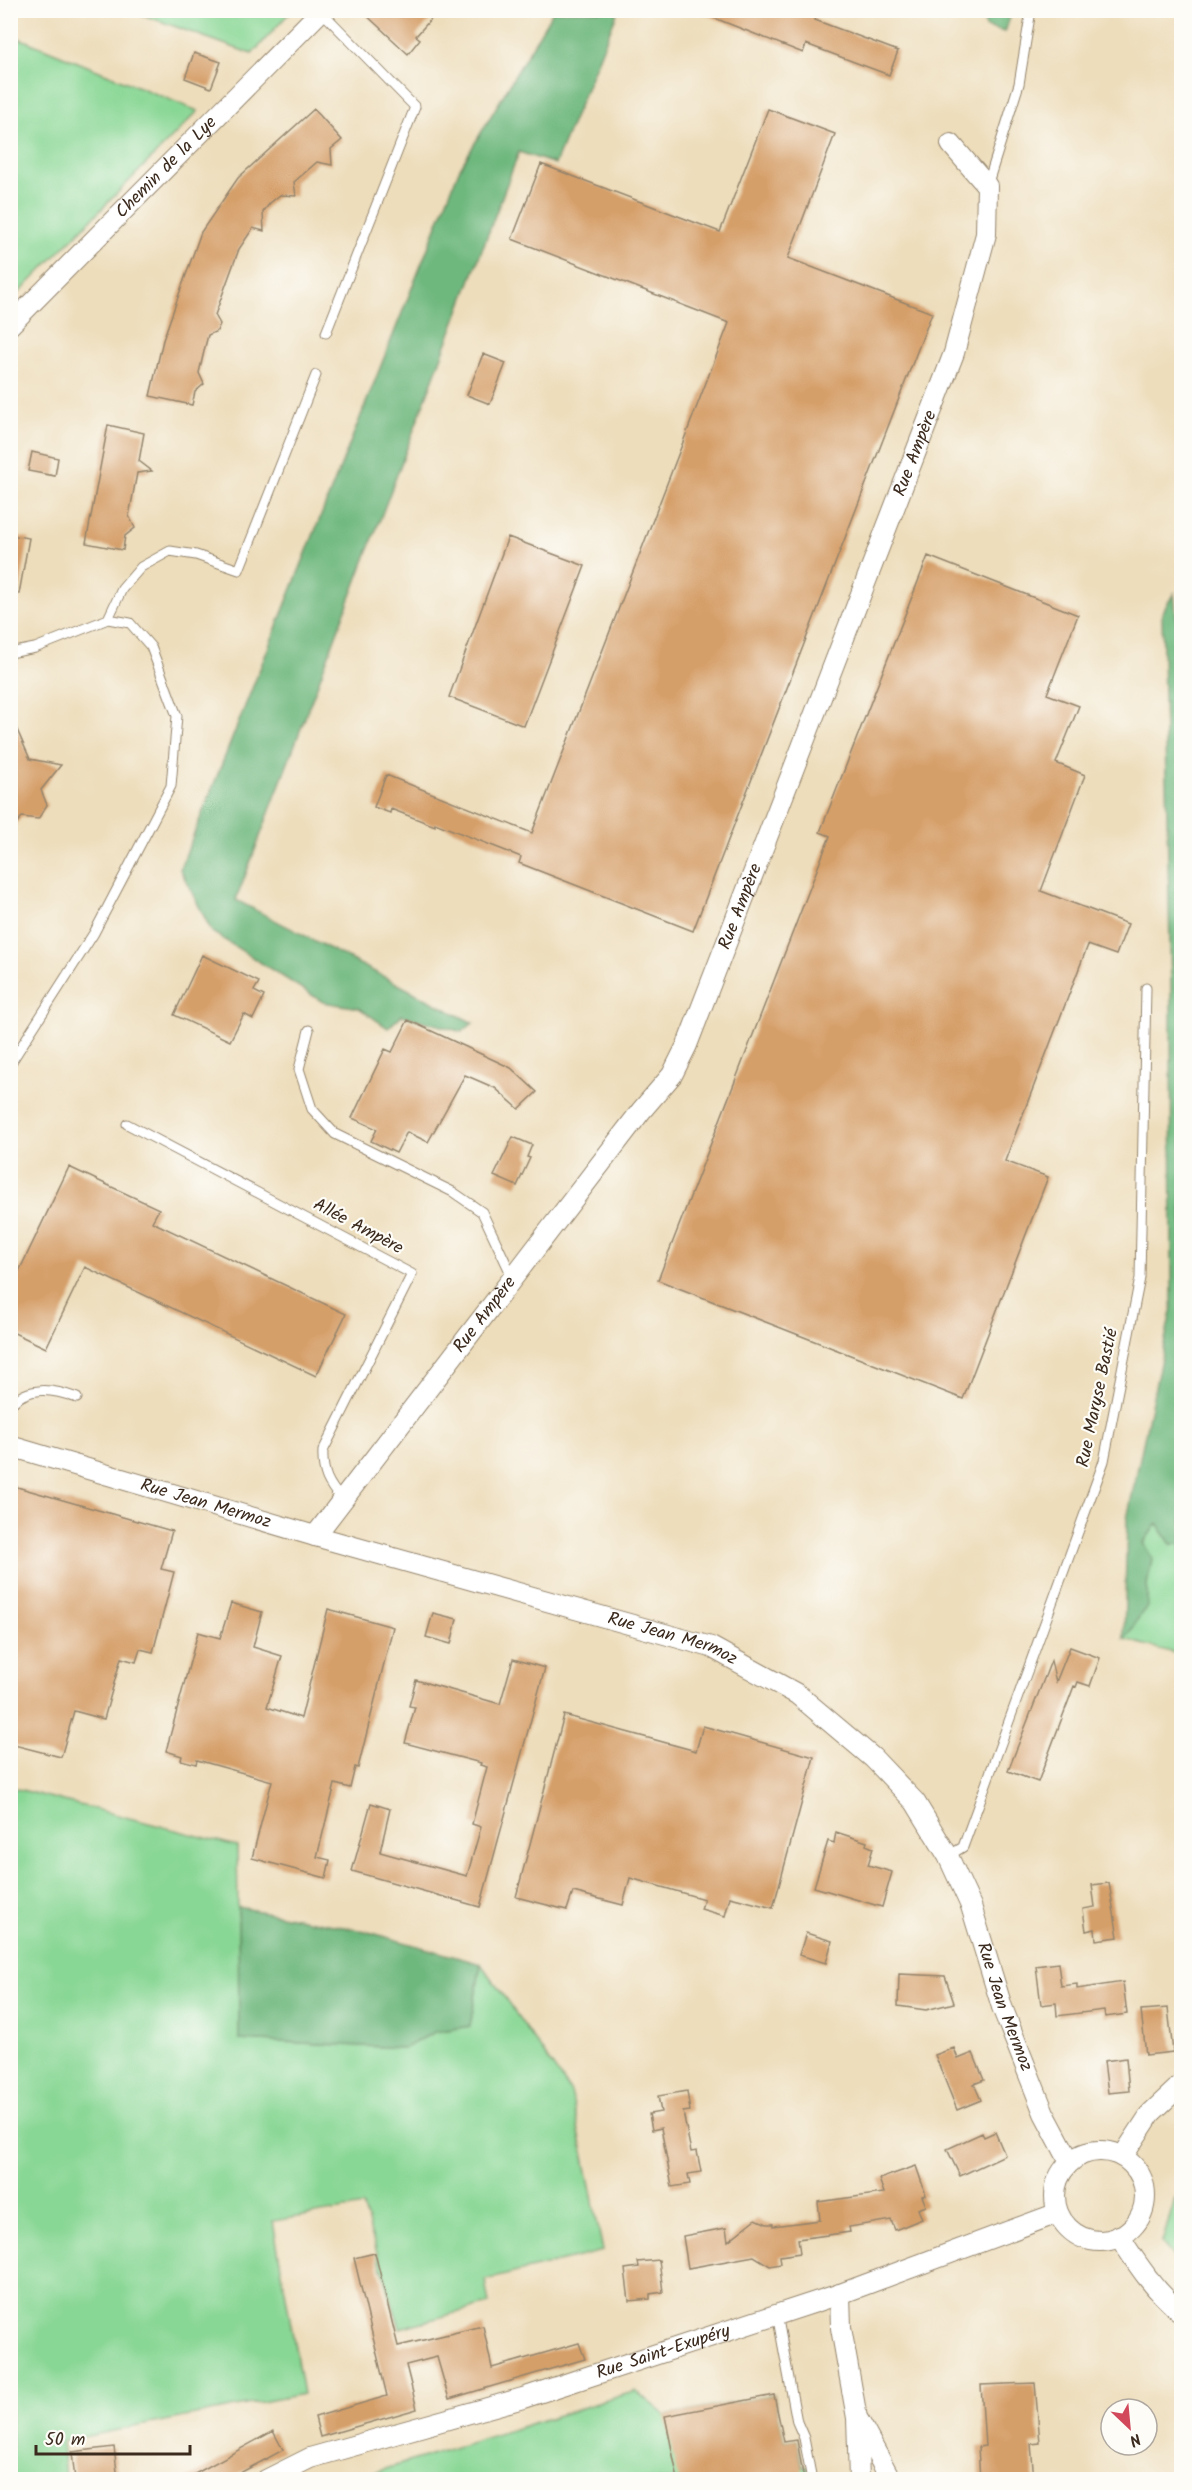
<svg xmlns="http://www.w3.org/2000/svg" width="1192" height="2490" viewBox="0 0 1192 2490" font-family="Kalam,sans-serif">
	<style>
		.green { fill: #89d795; stroke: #62805a; stroke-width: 1.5 }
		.forest { fill: #6eb87e; stroke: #54714e; stroke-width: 1.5 }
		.building { fill: #d59f69 }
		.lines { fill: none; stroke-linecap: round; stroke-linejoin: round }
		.service-casing { stroke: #94846c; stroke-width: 11 }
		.minor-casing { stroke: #94846c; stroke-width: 22 }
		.service { stroke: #fff; stroke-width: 9 }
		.minor { stroke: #fff; stroke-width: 20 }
		.labels { text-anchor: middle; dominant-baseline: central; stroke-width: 4.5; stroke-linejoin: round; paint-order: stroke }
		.street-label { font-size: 18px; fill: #3b2a1e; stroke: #fdfcf7 }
	</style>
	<rect width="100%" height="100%" fill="#fdfcf7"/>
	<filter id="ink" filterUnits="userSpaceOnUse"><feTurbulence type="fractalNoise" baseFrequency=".0167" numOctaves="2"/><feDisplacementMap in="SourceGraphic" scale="12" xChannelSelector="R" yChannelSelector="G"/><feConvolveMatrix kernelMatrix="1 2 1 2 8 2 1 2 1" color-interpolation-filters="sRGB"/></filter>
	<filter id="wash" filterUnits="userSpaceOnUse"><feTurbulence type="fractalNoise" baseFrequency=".008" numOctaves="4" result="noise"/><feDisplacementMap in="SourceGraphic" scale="24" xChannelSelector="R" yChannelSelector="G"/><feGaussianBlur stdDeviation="1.35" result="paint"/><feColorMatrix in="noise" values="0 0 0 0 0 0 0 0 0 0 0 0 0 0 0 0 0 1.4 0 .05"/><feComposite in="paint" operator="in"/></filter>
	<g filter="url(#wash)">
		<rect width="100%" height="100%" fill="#edddbb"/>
		<!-- green -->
		<path class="green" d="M132,11L291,10V11L252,54Z
			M11,35L198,111L11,301Z
			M1157,1523L1171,1544H1181V1655L1124,1639C1136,1629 1134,1619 1147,1607V1584L1152,1558L1143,1544Z
			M10,1787L237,1846L240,2040L404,2048L435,2032L470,2026L481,1964L571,2092L603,2251L485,2280L489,2304L400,2328L363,2206L273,2221L303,2394L62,2441L65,2479H11Z
			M1175,2199L1181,2207V2266L1162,2243Z
			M636,2391L666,2416L774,2395L784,2442L797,2440L802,2466H807L808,2480H350Z"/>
		<!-- forest -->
		<path class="forest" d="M553,11H618L555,164L519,152L236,900L473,1023L462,1032L402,1015L388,1028L359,1008L323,1002L212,932L180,869L459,170Z
			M981,11H1012L1005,32L986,27Z
			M1174,593L1182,675V1544H1171L1157,1523L1143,1543L1152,1558L1147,1584V1607C1134,1619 1136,1629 1124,1639L1127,1519L1172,1307L1171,986L1162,613Z
			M238,1907L365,1931L481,1964L470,2026L435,2032L404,2048L239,2040Z"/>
		<g id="blocks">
			<!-- building -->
			<path class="building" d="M361,10H439L416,36L420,39L408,54Z
				M694,10H819L815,20L898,51L889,75L806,44L803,53Z
				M194,53L221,62L211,88L185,78Z
				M314,109L342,140L331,149L332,165L317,162L294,182L296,196L280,195L270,203L263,212L264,231L253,228L239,249L215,315L220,324L217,331L208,335L205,347L199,373L204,384L195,392L192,405L150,396L163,340L201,232L238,178Z
				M768,109L835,134L788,258L932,313L693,931L519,863L521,857L435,823V826L391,809L390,813L374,807L386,775L532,833L729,323L512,239L541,164L720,232Z
				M483,354L506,363L490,404L467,395Z
				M108,425L144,433L139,461L152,471L137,473L129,516L135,528L125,536L123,550L86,543Z
				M32,452L58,458L55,476L28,471Z
				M10,535L29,538L19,594L10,593Z
				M508,537L585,566L524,726L449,697Z
				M928,556L1078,615L1047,694L1079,706L1056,763L1085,775L1041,891L1128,924L1116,955L1088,945L1005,1161L1048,1177L963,1399L658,1280L830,836L820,832Z
				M10,714L30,759L61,765L41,790L47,805L38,819L22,817L10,830Z
				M202,955L259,982L254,991L264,996L253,1019L244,1014L230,1041L174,1015Z
				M408,1020L511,1068L537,1092L519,1109L495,1088L465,1075L428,1142L407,1132L396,1153L371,1141L377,1129L352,1118L385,1049L392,1052Z
				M513,1137L532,1145L527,1157L530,1158L517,1186L494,1176Z
				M69,1167L159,1209L152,1222L346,1314L316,1376L85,1267L46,1348L10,1331V1290Z
				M10,1485L172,1531L161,1569L174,1572L153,1652L140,1649L136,1662L121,1658L104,1719L74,1711L61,1757L10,1744Z
				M231,1603L262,1612L253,1647L282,1656L267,1707L301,1718L328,1609L393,1627L358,1768L355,1767L350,1788L335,1784L317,1857L330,1860L326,1878L252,1858L272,1781L197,1760L196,1764L181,1760L182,1756L166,1751L198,1632L220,1638Z
				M433,1613L457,1619L451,1644L426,1637Z
				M1070,1647L1100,1658L1090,1686L1078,1682L1076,1687L1074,1686L1038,1782L1008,1771L1051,1661L1056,1682Z
				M513,1659L545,1668L480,1907L352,1871L371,1803L390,1809L380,1852L467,1876L481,1827L472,1824L487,1767L480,1765L481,1763L405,1743L415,1707L409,1706L416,1680L500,1704Z
				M564,1715L696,1751L703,1726L814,1757L773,1908L730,1897L725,1916L701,1909L704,1899L630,1878L623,1905L573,1892L567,1910L516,1897Z
				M836,1832L867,1842L866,1845L873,1848L868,1865L892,1872L882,1907L814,1887L828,1841L834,1843Z
				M1109,1883L1118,1937L1096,1940L1095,1929L1086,1931L1083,1909L1095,1907L1092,1885Z
				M806,1933L832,1941L826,1963L799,1955Z
				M1058,1963L1061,1986L1077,1984V1989L1123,1982L1127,2014L1105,2017L1104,2010L1057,2016L1056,2003L1041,2005L1036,1966Z
				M899,1974L945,1976L954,2003L926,2010L898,2006Z
				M1168,2008L1173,2052L1146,2055L1141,2010Z
				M954,2048L958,2059L973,2053L984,2080L974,2084L981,2100L957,2110L935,2055Z
				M1126,2058L1129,2091L1108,2093L1104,2061Z
				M687,2091L690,2111L683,2112L691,2152L697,2151L701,2172L688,2174L690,2184L672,2187L661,2128L652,2130L649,2114L661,2112L658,2096Z
				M995,2132L1005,2155L960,2176L947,2149L982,2133L984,2137Z
				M916,2166L926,2195L922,2196L926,2206L918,2209L922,2219L895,2230L891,2220L849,2227L850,2232L798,2239L800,2253L780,2256L781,2264L770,2266L754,2256L688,2268L683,2236L726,2228L728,2241L756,2219L767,2224H773V2226L820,2220L818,2202L884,2193L879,2179Z
				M375,2253L398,2346L483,2326L492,2368L579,2343L585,2359L449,2399L437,2357L406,2365L417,2409L320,2437L315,2417L387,2396L354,2258Z
				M659,2260L663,2292L650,2294V2299L629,2301L625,2269L639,2267L638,2262Z
				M1035,2383L1040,2443L1031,2444L1034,2480H980L978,2447L985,2446L981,2385Z
				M774,2395L784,2442L797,2440L804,2480H678L665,2416Z
				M273,2431L283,2450L227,2480H184Z
				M114,2447L118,2480H75L72,2452Z"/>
		</g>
	</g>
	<g filter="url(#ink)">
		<use href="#blocks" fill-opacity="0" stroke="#94846c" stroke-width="1.5"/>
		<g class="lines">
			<defs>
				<path id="service" d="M321,11L415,107L326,333
					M987,186L1019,84L1031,10
					M108,619L122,589L141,567L170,551L196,555L239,570L316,375
					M10,653L35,648L108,619L130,623L151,647L177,716L171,786L94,933L10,1064
					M309,1030L299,1069L312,1109L335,1134L453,1192L482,1212L513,1278
					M127,1124L412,1274L323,1451C322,1473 328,1484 343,1501
					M10,1405C29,1385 53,1389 77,1398
					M948,1856L963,1847L1104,1461L1140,1278L1146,988
					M777,2314L797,2422L804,2438L812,2480"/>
				<g id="minor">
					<path id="s1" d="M10,325L322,10"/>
					<path id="s2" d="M10,1446L315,1536L711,1647L797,1694L873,1758L915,1802L948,1856L971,1906L1002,2007L1044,2113L1070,2162"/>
					<path id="s3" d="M315,1536L641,1111L672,1075L687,1045L954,353L986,234L987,186L951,144"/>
					<circle cx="1100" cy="2196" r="45"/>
					<path d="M1123,2156L1151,2113L1182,2084"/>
					<path d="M1119,2236C1137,2264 1156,2293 1182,2313"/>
					<path d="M840,2294L841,2328L857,2418L859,2480"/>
					<path d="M859,2421L891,2480"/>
					<path id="s4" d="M266,2480L310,2458L523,2398L840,2294L1058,2213"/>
				</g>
			</defs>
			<!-- service casing -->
			<use href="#service" class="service-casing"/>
			<!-- minor casing -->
			<use href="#minor" class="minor-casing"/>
			<!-- service -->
			<use href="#service" class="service"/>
			<!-- minor -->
			<use href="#minor" class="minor"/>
		</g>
	</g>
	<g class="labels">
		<!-- street labels -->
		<g class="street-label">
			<text stroke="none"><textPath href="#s1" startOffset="222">Chemin de la Lye</textPath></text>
			<text stroke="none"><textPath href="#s3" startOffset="1251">Rue Ampère</textPath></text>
			<text stroke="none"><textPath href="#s3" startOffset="765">Rue Ampère</textPath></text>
			<text transform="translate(358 1227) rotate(28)">Allée Ampère</text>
			<text stroke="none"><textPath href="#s3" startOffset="279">Rue Ampère</textPath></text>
			<text transform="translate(1098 1398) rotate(-78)">Rue Maryse Bastié</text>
			<text stroke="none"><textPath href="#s2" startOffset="204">Rue Jean Mermoz</textPath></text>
			<text stroke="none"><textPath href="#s2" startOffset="690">Rue Jean Mermoz</textPath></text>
			<text stroke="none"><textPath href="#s2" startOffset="1212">Rue Jean Mermoz</textPath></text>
			<text stroke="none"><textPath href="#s4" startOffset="418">Rue Saint-Exupéry</textPath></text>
		</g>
	</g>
	<!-- margin -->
	<rect width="1192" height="2490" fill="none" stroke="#fdfcf7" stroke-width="36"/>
	<!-- north arrow -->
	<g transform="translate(1129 2427) rotate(154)"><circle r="28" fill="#fdfcf7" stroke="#afa8a0" stroke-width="1.5"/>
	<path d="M0-4.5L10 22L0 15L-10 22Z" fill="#d1495b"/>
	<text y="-9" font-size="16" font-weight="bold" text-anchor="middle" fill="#3b2a1e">N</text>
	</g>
	<!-- scale -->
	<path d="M36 2445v9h154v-9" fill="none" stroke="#3b2a1e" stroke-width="3"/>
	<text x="45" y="2445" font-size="18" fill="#3b2a1e" stroke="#fdfcf7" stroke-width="4.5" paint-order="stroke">50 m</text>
</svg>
